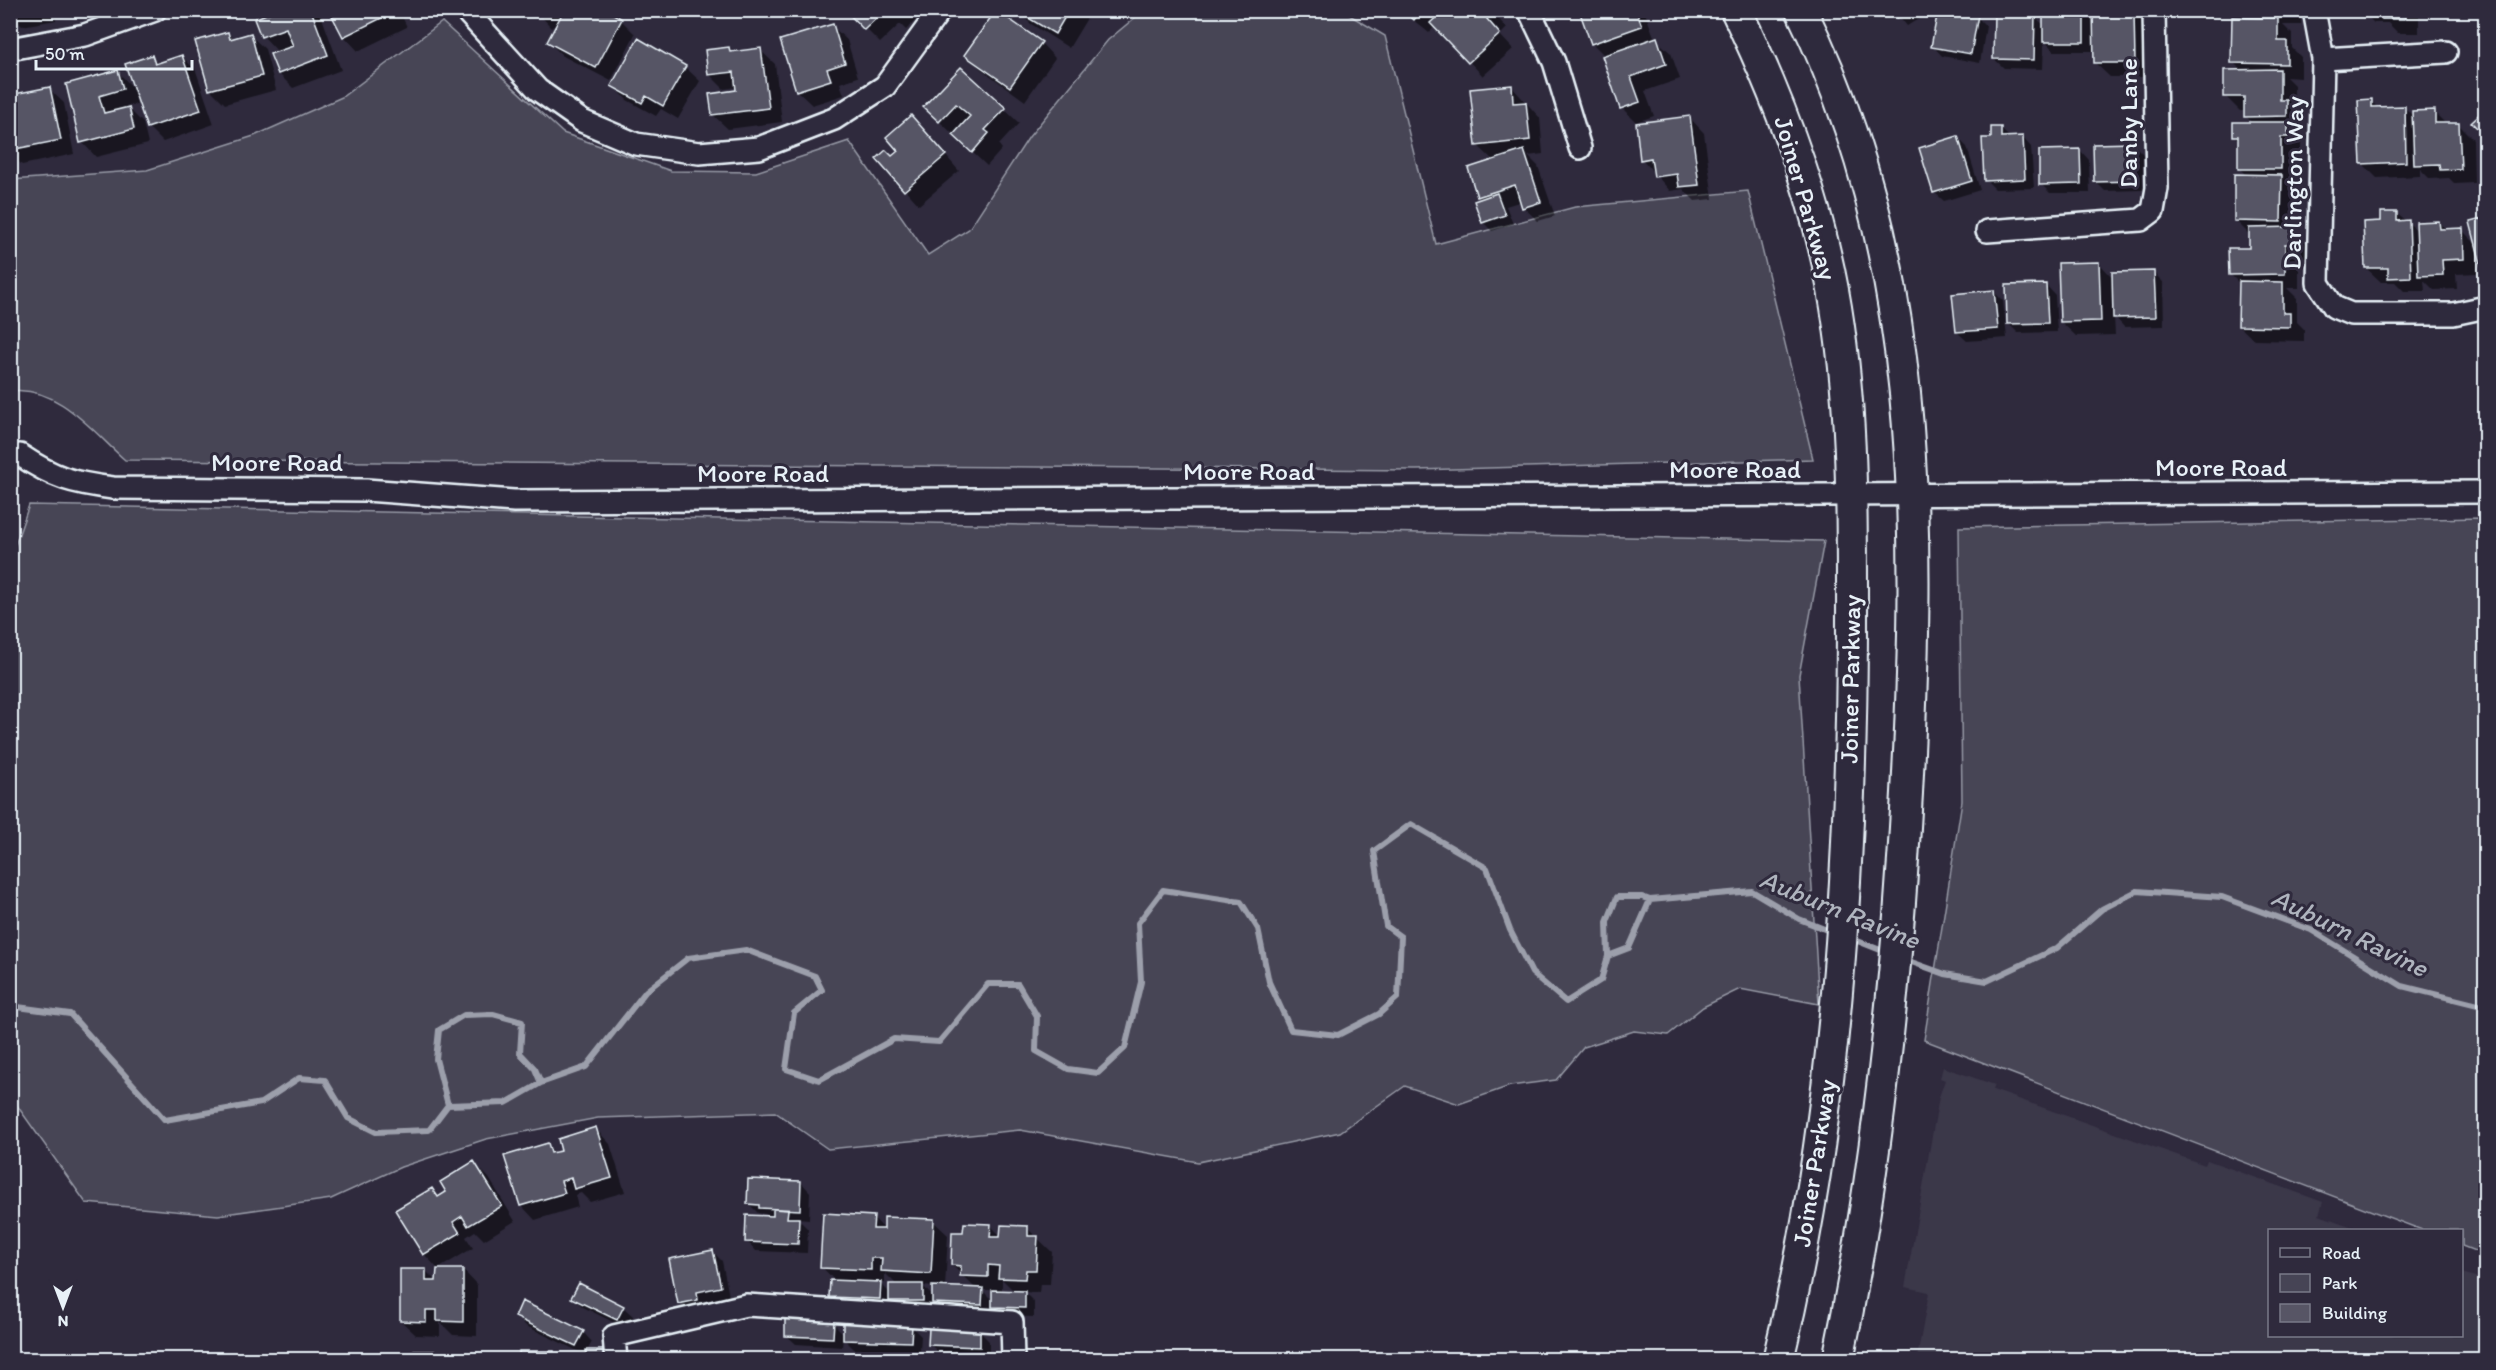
<svg xmlns="http://www.w3.org/2000/svg" width="2496" height="1370" viewBox="0 0 2496 1370" font-family="Itim,sans-serif">
	<style>
		.built { fill: #3b3749 }
		.green { fill: #464455; stroke: #979aa6; stroke-width: 1.5 }
		.shadow { fill: #0007; fill-rule: evenodd }
		.lines { fill: none; stroke-linecap: round; stroke-linejoin: round }
		.stream { stroke: #9c9fab; stroke-width: 6 }
		.building { fill: #575565; stroke: #e8f1f8; stroke-width: 1.5 }
		.minor-casing { stroke: #e8f1f8; stroke-width: 26 }
		.secondary-casing { stroke: #e8f1f8; stroke-width: 34 }
		.minor { stroke: #2f2a3d; stroke-width: 21 }
		.secondary { stroke: #2f2a3d; stroke-width: 30 }
		.labels { text-anchor: middle; dominant-baseline: central; stroke-width: 6; stroke-linejoin: round; paint-order: stroke }
		.street-label { font-size: 26px; fill: #e8f1f8; stroke: #2f2a3d }
		.water-label { font-size: 27px; font-style: italic; fill: #afb4be; stroke: #2f2a3d }
	</style>
	<rect width="100%" height="100%" fill="#2f2a3d"/>
	<filter id="ink" filterUnits="userSpaceOnUse"><feTurbulence type="fractalNoise" baseFrequency=".0167" numOctaves="2"/><feDisplacementMap in="SourceGraphic" scale="12" xChannelSelector="R" yChannelSelector="G"/><feConvolveMatrix kernelMatrix="1 2 1 2 8 2 1 2 1" color-interpolation-filters="sRGB"/></filter>
	<g filter="url(#ink)">
		<!-- built -->
		<path class="built" d="M1943,1067L1995,1085L1993,1090L2205,1165L2207,1160L2323,1202L2319,1215L2361,1230H2270V1336H2462V1273L2485,1280V1359L1886,1360L1887,1353L1917,1358L1929,1292L1905,1287L1939,1097L1945,1080L1940,1078Z"/>
		<!-- green -->
		<path class="green" d="M1341,10L1385,36L1436,244L1575,207L1748,191L1813,459L1416,470L125,460C93,432 58,385 11,391V180L147,170L254,136L342,97L442,22L563,133L671,171L756,172L849,141L928,255L969,229L1029,137L1108,40L1143,11Z
			M29,505L1824,541L1799,675L1819,1004L1740,989L1703,1007L1668,1035L1634,1031L1584,1047L1556,1080L1510,1086L1459,1104L1405,1086L1340,1132L1198,1162L1020,1130L828,1149L775,1112L598,1118L486,1139L401,1167L331,1199L218,1215L86,1203L11,1097L10,560Z
			M2485,518V1255L2462,1246V1230H2422L1924,1040L1962,801L1959,527Z"/>
		<!-- shadow -->
		<path class="shadow" d="M10,10H54L56,20L22,26L10,14Z
			M280,10H316L321,15L341,70L293,88L279,74L272,55L279,53L263,36Z
			M331,10H399L407,27L358,51L344,36Z
			M522,10H603L621,20L635,34L611,81L563,56L549,42L558,22L552,28L536,11L529,17Z
			M657,10H713V12L660,13Z
			M847,10H921L923,13L906,30L900,24L880,43Z
			M1017,10H1092L1069,48L1031,24Z
			M1401,10H1490L1507,28L1500,35L1513,49L1483,76L1435,26L1429,33Z
			M1592,10H1644L1655,39L1671,53L1680,79L1645,91L1654,116L1636,122L1622,108L1605,56L1592,43Z
			M1894,10H1933L1907,26Z
			M1939,10L1977,17L1986,26L1980,63L1942,56L1933,46Z
			M2045,10H2087L2095,19V10H2139L2148,19V77H2110L2095,63V51H2054L2044,40L2043,69L2004,68L1994,59L2034,16L2045,26Z
			M2237,10H2299L2301,12V25H2283L2292,34V48L2301,57V78L2286,77L2294,85V109L2301,116V130H2294L2301,138V151H2295V183H2287L2295,191V232L2306,243V258H2299V288H2287L2297,298V322L2304,329V341L2254,340L2239,326L2240,284L2230,274L2251,249L2250,235L2235,220L2247,176L2239,168V141L2235,136L2253,124L2246,116V111H2240L2225,96L2242,71L2233,62L2245,19Z
			M2361,10H2419V33H2398L2388,23H2374Z
			M2447,10H2472V15L2451,14Z
			M997,12L1041,43L1055,58L1025,101L981,69L966,55Z
			M832,26L847,40L858,77L840,83L844,95L812,105L797,91L782,41Z
			M228,33L234,39L250,35L265,49L276,90L225,104L210,89Z
			M728,48L733,53L760,50L775,64L782,122L728,129L713,115L738,92L737,87L724,89L709,74Z
			M182,56L196,71L214,124L163,142L148,127L136,91L134,92L137,104L126,106L143,123L148,144L96,157L82,142L67,85L118,72L135,90L151,57L158,64Z
			M685,67L700,81L678,119L661,109L656,116L627,100L613,85Z
			M962,69L1019,123L999,145L1002,149L987,166L939,121Z
			M1511,86L1540,118L1543,154L1528,156L1538,166L1555,216L1538,221L1523,207L1522,201L1506,206L1513,224L1492,231L1483,222L1482,200L1478,196L1494,161L1477,145Z
			M49,89L64,103L74,154L22,165L10,154V107Z
			M2371,101L2378,108L2404,107L2414,117L2434,112L2447,125L2458,124L2473,139L2474,183L2455,184L2449,178L2430,179L2420,169V176L2377,178L2362,163Z
			M1690,118L1704,133L1713,199L1695,201L1683,189L1670,191L1642,159Z
			M2000,128L2010,138L2022,137L2031,147L2034,188L1995,189L1986,180L1993,139Z
			M925,131L959,171L919,205L878,159L892,158Z
			M1958,138L1967,147L1980,190L1944,201L1934,192Z
			M2133,144L2143,154V190L2105,191L2095,181Z
			M2080,150L2089,160L2090,193H2050L2041,184Z
			M2396,213L2418,231L2439,222L2447,230H2462L2477,245L2486,220V272L2478,250V273L2456,274L2457,289L2434,290L2424,280L2425,291H2404L2395,282H2381L2366,268L2382,223Z
			M2099,263L2114,279L2154,273L2163,282L2164,326L2124,327L2114,316L2115,335L2076,336L2061,322Z
			M2046,285L2055,295L2057,332L2018,333L2008,323Z
			M1994,292L2003,301L2007,338L1967,341L1957,332Z
			M596,1129L610,1144L625,1192L590,1202L581,1193L575,1195L578,1207L535,1220L521,1205L547,1145L556,1154L563,1152Z
			M474,1163L489,1178L515,1221L484,1240L475,1231L466,1237L473,1248L438,1269L425,1255L397,1211L432,1190L440,1198L448,1192Z
			M801,1182L810,1192L809,1219L797,1218L808,1229L807,1253L756,1251L747,1241L770,1218L766,1214L758,1213L749,1204Z
			M873,1217L885,1230L933,1221L948,1235L945,1288L976,1289L952,1265L965,1234L990,1225L1002,1237L1027,1228L1052,1252L1050,1284H1040L1039,1293L1024,1292L1034,1302V1317L1003,1316L991,1304V1314L943,1312L932,1301V1310L899,1309L890,1299L889,1308L840,1306L831,1296L836,1282L822,1267ZM885,1273L897,1285L890,1293L880,1283H885ZM1002,1279L1015,1292H1002ZM923,1286L934,1287L933,1297ZM982,1290H994L993,1301Z
			M713,1252L722,1261L729,1296L705,1301L707,1309L689,1312L679,1303Z
			M425,1270L438,1283L463,1270L477,1285V1336L453,1335L440,1322V1336L416,1335L401,1321Z
			M573,1298L623,1307L633,1316L627,1329L583,1307Z
			M517,1316L583,1332L592,1342L587,1351L603,1352L610,1360H588V1356L526,1326Z
			M833,1323L844,1334L911,1326L921,1336L920,1351L854,1349L843,1338L842,1347L796,1344L786,1335Z
			M980,1332L989,1341V1356L939,1353L930,1344Z
			M553,1352L560,1360H520Z
			M447,1353L454,1360H416Z"/>
		<g class="lines">
			<!-- stream -->
			<path class="stream" d="M1850,938L1888,953
				M1608,956L1607,922L1617,897H1642L1650,900
				M1903,959L1945,974L1987,981L2057,948L2102,909L2137,891L2222,897L2311,930L2402,986L2486,1007
				M10,1006L70,1014L165,1120L261,1103L299,1078L325,1080L348,1118L376,1132L429,1130L448,1105L506,1103L541,1083L586,1067L646,991L688,958L746,950L815,976L822,990L794,1013L786,1069L819,1080L894,1039L939,1042L988,984H1018L1037,1016L1036,1051L1068,1069L1098,1073L1125,1048L1141,982L1138,923L1163,890L1241,902L1258,929L1269,982L1291,1030L1338,1035L1379,1014L1398,997L1401,937L1386,926L1374,851L1411,824L1487,868L1510,930L1532,973L1566,1002L1601,980L1608,956L1629,948L1650,900L1752,891L1799,919L1832,932
				M448,1105L436,1059L439,1030L464,1015L493,1014L522,1022L520,1053L535,1069L541,1083"/>
		</g>
		<!-- building -->
		<path class="building" d="M276,10H311L328,55L278,74L270,54L293,46L286,28L261,37L254,19Z
			M329,10H393L394,12L343,37Z
			M564,10H607L622,19L596,68L547,42Z
			M845,10H898L891,17L884,11L864,30Z
			M996,10L1042,42L1010,87L964,55Z
			M1015,10H1069L1055,34Z
			M1403,10H1422L1414,20Z
			M1444,10H1492L1494,13L1487,19L1500,34L1468,63L1430,23Z
			M1588,10H1636L1642,26L1591,44L1580,13Z
			M1892,10H1909L1897,18Z
			M1938,10L1978,15L1971,54L1931,47Z
			M2043,10H2084V42H2043Z
			M2093,10H2134L2135,63H2094Z
			M2382,10H2405V19H2382Z
			M1994,13L2035,14L2034,60L1993,59Z
			M2232,17L2278,18V41H2287V64L2231,63Z
			M833,24L845,63L827,69L831,80L796,91L780,40Z
			M228,32L230,39L251,33L262,76L209,90L195,41Z
			M1657,37L1666,64L1631,77L1640,102L1620,109L1602,56Z
			M638,38L686,66L663,106L646,96L642,103L611,86Z
			M729,47L730,52L761,48L769,108L712,115L709,94L736,90L734,72L708,75L705,50Z
			M152,55L155,64L182,55L201,110L147,128L125,64Z
			M961,67L1006,108L985,130L989,133L972,153L953,135L970,116L956,104L939,122L923,107Z
			M2280,69V100H2287V116L2244,117V97H2224V70Z
			M118,70L123,89L99,96L104,113L129,107L134,129L80,143L66,84Z
			M1512,85L1513,103L1526,102L1530,140L1476,146L1470,89Z
			M50,87L61,140L10,150V105L16,104L14,94Z
			M2372,99V107L2405,106L2406,162L2361,164L2358,100Z
			M2486,108V137L2471,122Z
			M2435,110V123H2459L2461,169L2440,170L2439,164L2414,165L2412,111Z
			M911,115L946,155L904,191L876,159L886,150L892,156L898,151L886,137Z
			M1690,116L1699,185L1679,187L1677,174L1654,177L1651,158L1640,160L1636,123Z
			M2233,122H2288V137H2281V169H2238V136H2233Z
			M1991,127H2001V137L2023,136L2025,179L1984,181L1982,138H1991Z
			M1958,136L1972,181L1933,193L1919,148Z
			M2134,143L2135,181L2094,182L2093,144Z
			M2080,149L2081,184L2039,185V150Z
			M1524,150L1541,202L1522,208L1515,185L1477,197L1468,168Z
			M2234,174L2282,175L2281,222L2234,221Z
			M1497,193L1505,215L1482,223L1474,201Z
			M2381,212H2397V221L2409,220L2411,277L2388,278V268H2365L2363,222L2381,221Z
			M2486,218V271L2483,272L2470,222Z
			M2439,221L2440,229L2463,228L2464,259L2442,260L2443,275L2418,276L2416,222Z
			M2292,227V244H2285V274L2229,275L2228,248H2249V228Z
			M2099,262L2101,321L2060,322L2058,263Z
			M2154,271L2156,317L2113,318L2112,272Z
			M2239,281L2283,282V313H2290V327L2238,326Z
			M2046,284L2048,323L2007,324L2006,285Z
			M1994,290L1998,329L1956,332L1952,294Z
			M596,1127L612,1178L574,1189L571,1178L561,1181L565,1193L520,1206L504,1156L548,1143L551,1153L561,1151L558,1139Z
			M474,1161L502,1206L468,1226L462,1216L453,1222L460,1233L423,1255L395,1210L432,1188L438,1197L446,1192L440,1182Z
			M748,1179L801,1181L800,1210L759,1208V1205L747,1204Z
			M773,1209L788,1210L787,1218H799L798,1244L745,1242L746,1215L773,1216Z
			M823,1213L874,1216L873,1229H884V1217L934,1219L931,1274L881,1271L882,1258H871V1270L820,1268Z
			M964,1223L991,1224L990,1237H1000L1001,1225L1028,1226V1236H1038L1036,1270H1026L1025,1279L998,1278L999,1266L988,1265V1277L960,1276L961,1266L951,1265L952,1232H963Z
			M713,1250L721,1287L697,1292L698,1300L678,1304L669,1259Z
			M400,1269H426V1281H436L437,1269H463V1322L437,1321V1310H426V1322L400,1321Z
			M830,1280L881,1282L880,1299L829,1297Z
			M579,1283L624,1306L617,1320L571,1298Z
			M889,1284H923V1301H889Z
			M932,1286L983,1288L982,1305L932,1303Z
			M992,1290L1025,1291V1308L992,1307Z
			M522,1301L584,1331L576,1346L515,1317Z
			M785,1319L834,1321L833,1338L785,1336Z
			M843,1322L912,1325L911,1342L843,1340Z
			M929,1328L980,1330V1347L928,1345Z
			M586,1350H603V1360H586Z
			M414,1351H448V1360H414Z
			M519,1351H554L553,1360H519Z
			M1891,1356L1913,1360H1890Z"/>
		<g class="lines">
			<defs>
				<path id="minor" d="M465,10L538,90L582,121L636,144L699,153L759,148L834,119L885,86L940,10
					M1529,10L1554,62L1580,148
					M2314,10L2323,59L2318,283L2334,307L2351,314H2453L2486,307
					M10,49L85,35L155,10
					M2323,59L2446,52
					M1987,231L2141,220L2153,211L2157,188L2154,10
					M20,455C54,478 73,483 113,488L366,490L514,501L2486,492
					M616,1360L614,1336L746,1305L1012,1322L1013,1360"/>
				<path id="secondary" d="M1736,10C1779,99 1815,193 1833,290C1854,404 1852,519 1852,634C1851,877 1836,1123 1778,1360
					M1801,10C1923,256 1921,525 1907,793C1897,984 1877,1172 1838,1360"/>
			</defs>
			<!-- minor casing -->
			<use href="#minor" class="minor-casing"/>
			<!-- secondary casing -->
			<use href="#secondary" class="secondary-casing"/>
			<!-- minor -->
			<use href="#minor" class="minor"/>
			<!-- secondary -->
			<use href="#secondary" class="secondary"/>
		</g>
	</g>
	<g class="labels">
		<!-- street labels -->
		<g class="street-label">
			<text transform="translate(2128 123) rotate(-90)">Danby Lane</text>
			<text transform="translate(2293 183) rotate(-89)">Darlington Way</text>
			<text transform="translate(1806 198) rotate(74)">Joiner Parkway</text>
			<text x="277" y="462">Moore Road</text>
			<text x="2221" y="467">Moore Road</text>
			<text x="1735" y="469">Moore Road</text>
			<text x="1249" y="471">Moore Road</text>
			<text x="763" y="473">Moore Road</text>
			<text transform="translate(1850 679) rotate(-89)">Joiner Parkway</text>
			<text transform="translate(1814 1163) rotate(-81)">Joiner Parkway</text>
		</g>
		<!-- water labels -->
		<g class="water-label">
			<text transform="translate(1840 909) rotate(22)">Auburn Ravine</text>
			<text transform="translate(2350 932) rotate(26)">Auburn Ravine</text>
		</g>
	</g>
	<!-- margin -->
	<rect width="2496" height="1370" fill="none" stroke="#2f2a3d" stroke-width="36"/>
	<rect x="18" y="18" width="2460" height="1334" fill="none" stroke="#e8f1f8" stroke-width="2" filter="url(#ink)"/>
	<!-- legend -->
	<rect x="2268" y="1229" width="195" height="108" fill="#2f2a3d" stroke="#797a88" stroke-width="1.5"/>
	<rect x="2280" y="1248" width="30" height="9" fill="#2f2a3d" stroke="#797a88" stroke-width="1.5"/>
	<text x="2322" y="1259" font-size="18" fill="#e8f1f8">Road</text>
	<rect x="2280" y="1274" width="30" height="18" fill="#464455" stroke="#797a88" stroke-width="1.5"/>
	<text x="2322" y="1289" font-size="18" fill="#e8f1f8">Park</text>
	<rect x="2280" y="1304" width="30" height="18" fill="#575565" stroke="#797a88" stroke-width="1.5"/>
	<text x="2322" y="1319" font-size="18" fill="#e8f1f8">Building</text>
	<!-- north arrow -->
	<g transform="translate(63 1307) rotate(180)" stroke="#2f2a3d" stroke-width="4.5" paint-order="stroke">
	<path d="M0-4.5L10 22L0 15L-10 22Z" fill="#e8f1f8"/>
	<text y="-9" font-size="16" font-weight="bold" text-anchor="middle" fill="#e8f1f8">N</text>
	</g>
	<!-- scale -->
	<path d="M36 60v9h156v-9" fill="none" stroke="#e8f1f8" stroke-width="3"/>
	<text x="45" y="60" font-size="18" fill="#e8f1f8" stroke="#2f2a3d" stroke-width="4.5" paint-order="stroke">50 m</text>
</svg>
